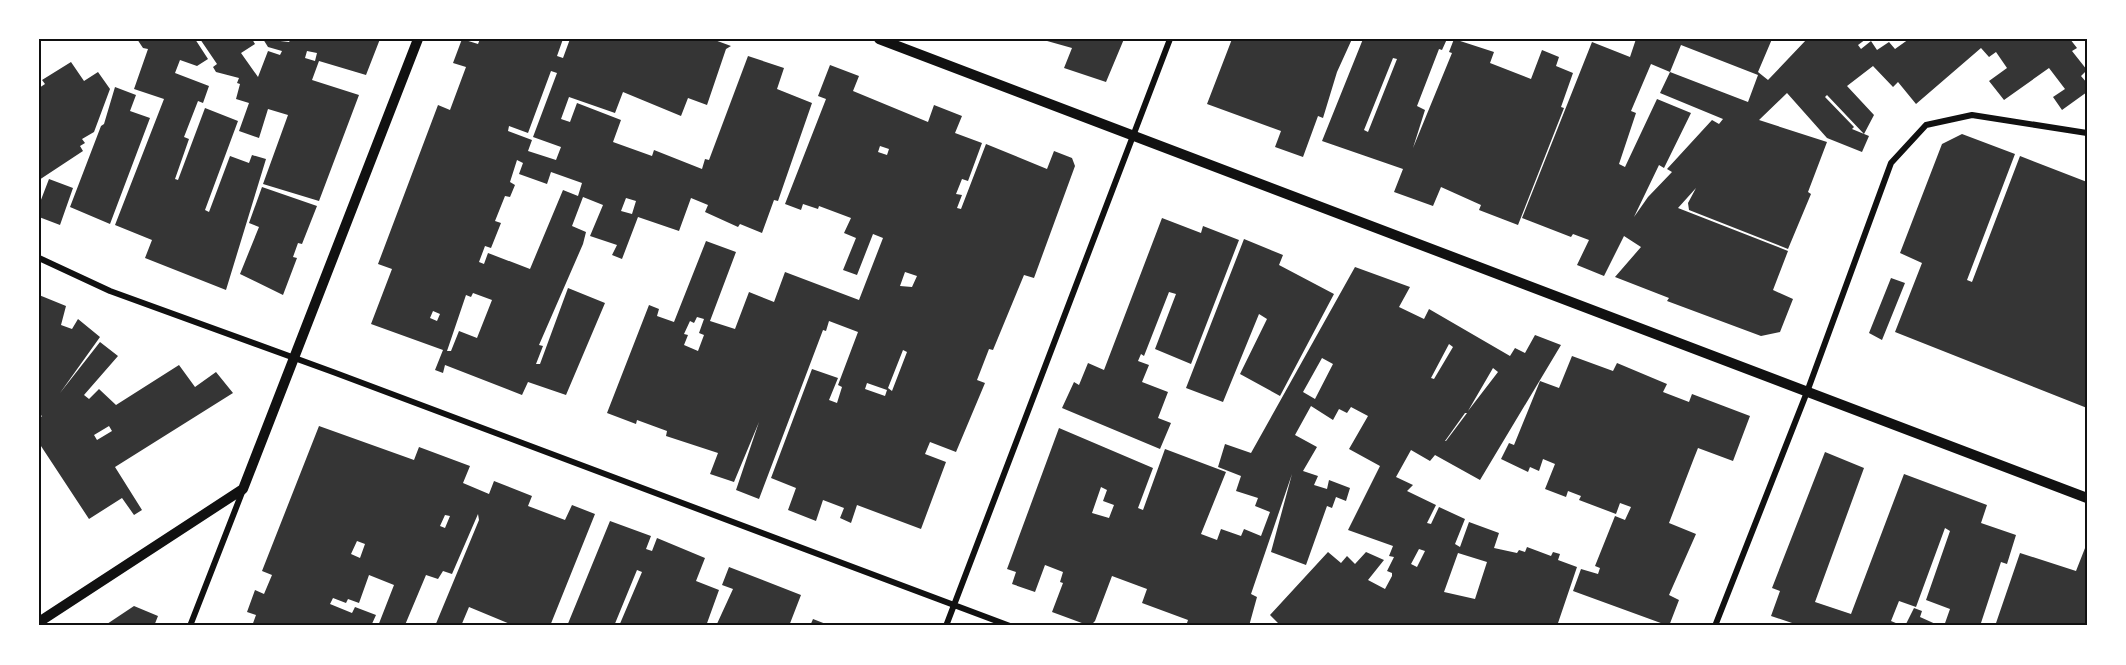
<svg xmlns="http://www.w3.org/2000/svg" width="2126" height="665" viewBox="0 0 2126 665" font-family="'Public Sans',sans-serif">
	<style>
		.building { fill: #353535; fill-rule: evenodd }
		.lines { fill: none; stroke-linecap: round; stroke-linejoin: round }
		.minor { stroke: #111; stroke-width: 6 }
		.tertiary { stroke: #111; stroke-width: 10 }
		.neatline { fill: none; stroke: #111; stroke-width: 2 }
	</style>
	<rect width="100%" height="100%" fill="#fff"/>
	<!-- building -->
	<path class="building" d="M137,39H195L208,59L197,66L180,60L175,73L209,86L203,103L198,101L184,137L189,139L175,179L178,180L205,108L238,121L205,210L209,212L230,156L249,163L252,155L266,159L226,290L145,258L152,240L115,225L164,99L134,89L148,49L143,48Z
		M200,39H252L255,44L241,53L258,77L268,51L280,55L282,51L268,47L263,39L289,42L291,39H380L366,75L319,61L312,80L359,95L319,201L263,184L288,115L268,109L259,138L239,131L249,103L236,99L240,84L237,83L239,78L216,72L213,67L217,64ZM307,51L317,53L315,61L305,58Z
		M462,39L478,44L480,39H563L557,56L563,58L570,39H712L731,46L726,49L707,105L688,98L681,116L623,92L615,113L569,97L561,119L570,122L577,103L621,120L613,142L652,156L654,150L702,169L705,159L709,160L748,56L784,68L777,89L812,103L778,201L774,200L762,233L740,224L738,227L705,212L708,205L691,198L679,231L638,217L622,259L612,255L617,245L590,236L603,205L583,197L572,226L586,232L583,244L539,345L543,346L536,364H540L568,288L605,303L566,395L528,382L522,395L445,365L443,373L435,370L443,350L371,324L392,269L378,264L438,105L450,110L466,67L453,63ZM551,71L557,73L533,137L561,147L556,160L528,151L532,140L508,131L509,126L528,133ZM517,160L523,163L519,174L547,184L551,172L582,183L578,196L563,190L530,269L488,253L484,264L479,262L485,246L491,248L501,223L495,221L505,196L510,197L515,185L510,182ZM626,198L636,201L632,214L621,211ZM473,293L492,300L477,338L459,331L451,351H447L466,295L471,297ZM433,311L440,314L437,321L430,318Z
		M1040,39H1124L1106,82L1064,68L1072,48Z
		M1232,39H1352L1337,72L1323,118L1318,116L1303,157L1275,147L1281,131L1207,104Z
		M1363,39H1447L1442,50L1439,49L1417,106L1425,110L1413,148L1452,53L1449,52L1454,39L1494,52L1490,63L1531,79L1542,50L1559,57L1556,66L1573,73L1561,107L1564,108L1518,225L1479,210L1481,205L1441,187L1433,206L1394,192L1403,169L1322,141ZM1393,58L1397,59L1368,132L1364,130Z
		M1636,39H1772L1758,72L1768,80L1807,39H1866L1858,45L1861,49L1871,41L1877,50L1889,42L1895,49L1909,39H2070L2077,48L2072,51L2087,70L2081,76L2087,83V92L2062,110L2053,97L2065,89L2049,68L2004,100L1989,81L2007,68L1996,52L1989,57L1981,48L1916,104L1898,82L1893,87L1873,66L1847,86L1874,115L1864,134L1827,95L1825,97L1854,127L1852,129L1869,136L1862,152L1827,138L1787,93L1759,120L1827,142L1808,192L1811,194L1788,249L1689,210L1688,203L1696,188L1678,208L1788,251L1773,290L1793,299L1780,332L1761,336L1667,301L1669,298L1615,277L1641,247L1624,236L1604,276L1577,265L1589,240L1573,234L1571,237L1522,218L1592,42L1630,57ZM1681,45L1758,75L1748,102L1670,72ZM1651,64L1670,72L1660,93L1723,119L1719,124L1712,120L1667,169L1672,172L1648,197L1634,217L1659,165L1664,168L1691,113L1657,99L1625,167L1619,164L1636,113L1631,111Z
		M71,62L84,81L98,72L110,89L94,132L82,139L85,143L80,146L83,151L39,180V88L45,84L42,80Z
		M830,65L859,76L853,91L928,122L934,105L962,116L955,133L982,143L968,181L962,179L956,194L962,195L957,208L961,209L986,144L1047,169L1054,151L1072,158L1075,166L1034,278L1024,275L993,350L989,349L977,380L985,383L956,452L930,442L925,454L946,462L921,529L857,505L851,523L840,518L844,508L823,500L816,521L788,510L796,488L771,478L812,369L838,378L829,400L837,403L842,387L838,385L858,332L829,321L826,331L823,330L759,499L736,490L759,422L734,482L710,474L718,453L666,436L667,431L637,420L636,424L607,413L649,305L659,309L657,316L674,322L706,241L736,252L710,321L735,329L749,292L774,302L785,272L859,300L883,238L873,234L857,275L843,270L856,238L844,233L851,218L819,206L818,209L803,204L801,210L785,204L826,99L818,96ZM880,146L889,149L887,155L878,152ZM905,272L917,276L912,287L900,286ZM697,317L704,319L699,333L704,335L698,351L684,345L688,335L684,334L690,321L694,323ZM903,350L907,352L892,391L888,388ZM867,383L887,390L885,396L865,389Z
		M115,87L136,95L130,111L150,118L110,224L70,207L101,126L104,124Z
		M1962,134L2015,154L1967,280L1972,282L2020,156L2087,182V408L1895,332L1922,263L1900,253L1942,144Z
		M49,179L73,188L60,225L39,217V205Z
		M262,187L317,206L302,244L298,243L293,257L297,258L283,295L240,274L259,227L249,223Z
		M1162,218L1201,233L1203,226L1239,240L1191,364L1155,349L1176,294L1169,292L1144,356L1141,354L1138,361L1149,365L1142,382L1168,392L1158,418L1171,423L1160,449L1062,408L1074,382L1079,385L1088,363L1104,370Z
		M1244,239L1283,255L1279,265L1334,294L1280,396L1240,374L1267,319L1259,314L1223,402L1186,388Z
		M1355,267L1410,287L1399,307L1424,319L1429,309L1510,356L1515,348L1525,353L1535,335L1561,345L1480,480L1435,455L1430,461L1411,450L1396,477L1413,485L1407,491L1436,505L1427,523L1431,524L1439,507L1465,519L1455,544L1460,547L1469,522L1499,533L1494,548L1517,553L1519,550L1525,552L1527,547L1551,556L1553,552L1560,554L1558,560L1577,567L1557,626H1475L1466,623V626H1281L1270,615L1328,552L1341,563L1347,556L1355,564L1366,552L1384,560L1368,580L1385,589L1392,576V573L1387,571L1394,557L1389,556L1393,546L1348,530L1380,466L1349,449L1368,416L1351,407L1347,413L1339,409L1333,420L1311,406L1295,435L1317,447L1303,471L1318,476L1314,485L1327,489L1329,480L1350,488L1346,501L1336,497L1332,508L1327,506L1306,565L1271,552L1292,474L1251,594L1257,597L1249,626H1186L1188,620L1142,603L1147,589L1112,576L1095,621L1090,626L1052,612L1063,583L1060,582L1063,572L1045,565L1035,592L1012,584L1016,572L1007,569L1059,428L1153,468L1138,508L1143,510L1165,449L1226,472L1201,534L1217,540L1221,529L1241,536L1244,529L1261,536L1270,512L1255,506L1258,498L1236,491L1241,476L1218,467L1225,444L1251,453ZM1449,344L1453,347L1434,379L1431,378ZM1322,358L1333,364L1315,399L1303,392ZM1493,368L1498,372L1468,411ZM1465,413H1467L1446,441H1445ZM1101,487L1107,490L1103,501L1114,505L1109,518L1092,513ZM1419,549L1425,551L1417,567L1411,564ZM1458,553L1487,562L1475,599L1444,592Z
		M1891,278L1905,283L1882,340L1869,333Z
		M39,295L66,306L61,325L72,329L78,319L100,337L60,393L100,342L118,356L84,395L89,399L99,389L116,405L179,365L195,387L216,372L233,393L115,467L142,510L134,515L122,498L89,519L39,443V419L42,416L39,414ZM109,426L112,431L97,440L94,435Z
		M1572,356L1613,371L1617,363L1667,384L1663,392L1689,402L1692,394L1750,416L1733,461L1698,448L1694,458L1669,523L1696,534L1669,595L1679,600L1669,626L1573,591L1581,569L1598,574L1600,568L1595,566L1615,516L1625,520L1631,507L1620,503L1616,514L1579,500L1581,496L1568,491L1566,497L1545,489L1555,464L1543,459L1539,471L1530,467L1528,472L1501,459L1509,443L1514,445L1540,381L1559,388Z
		M319,426L414,460L419,447L470,466L463,483L489,494L494,481L532,496L528,506L565,520L572,505L595,514L550,626H515L469,607L461,626H435L479,520L478,514L452,574L443,571L438,579L426,575L405,625L378,626L394,585L369,575L359,603L348,599L346,603L333,598L330,604L352,613L355,607L376,615L371,626H252L256,615L247,612L255,590L264,594L272,575L262,571ZM445,515L450,516L445,528L440,526ZM357,541L365,544L360,558L351,554Z
		M1825,452L1864,468L1815,602L1851,614L1904,474L1987,505L1981,523L2016,535L2007,564L2001,562L1980,626H1944L1950,609L1926,600L1950,531L1945,528L1916,607L1899,601L1891,621L1903,626H1801L1771,616L1780,591L1772,588Z
		M610,521L651,536L646,549L652,551L657,538L705,558L696,581L719,590L706,626H619L642,572L637,570L614,626H567Z
		M2087,543V626H1995L2020,553L2076,571Z
		M729,567L801,595L789,626H716L733,589L722,585Z
		M134,606L158,616L154,626H104Z
		M1914,608L1922,611L1920,617L1940,626H1905Z
		M813,619L831,626H810Z"/>
	<g class="lines">
		<!-- minor -->
		<path class="minor" d="M39,258L110,291L333,372L1010,626
			M190,626L243,490
			M946,626L1170,39
			M1715,626L1807,392L1891,163L1926,125L1972,115L2087,133"/>
		<!-- tertiary -->
		<path class="tertiary" d="M879,39L2087,498
			M39,622L243,489L418,39"/>
	</g>
	<!-- border -->
	<rect width="2126" height="665" fill="none" stroke="#ffffff" stroke-width="81"/>
	<rect x="40" y="40" width="2046" height="584" class="neatline"/>
</svg>
